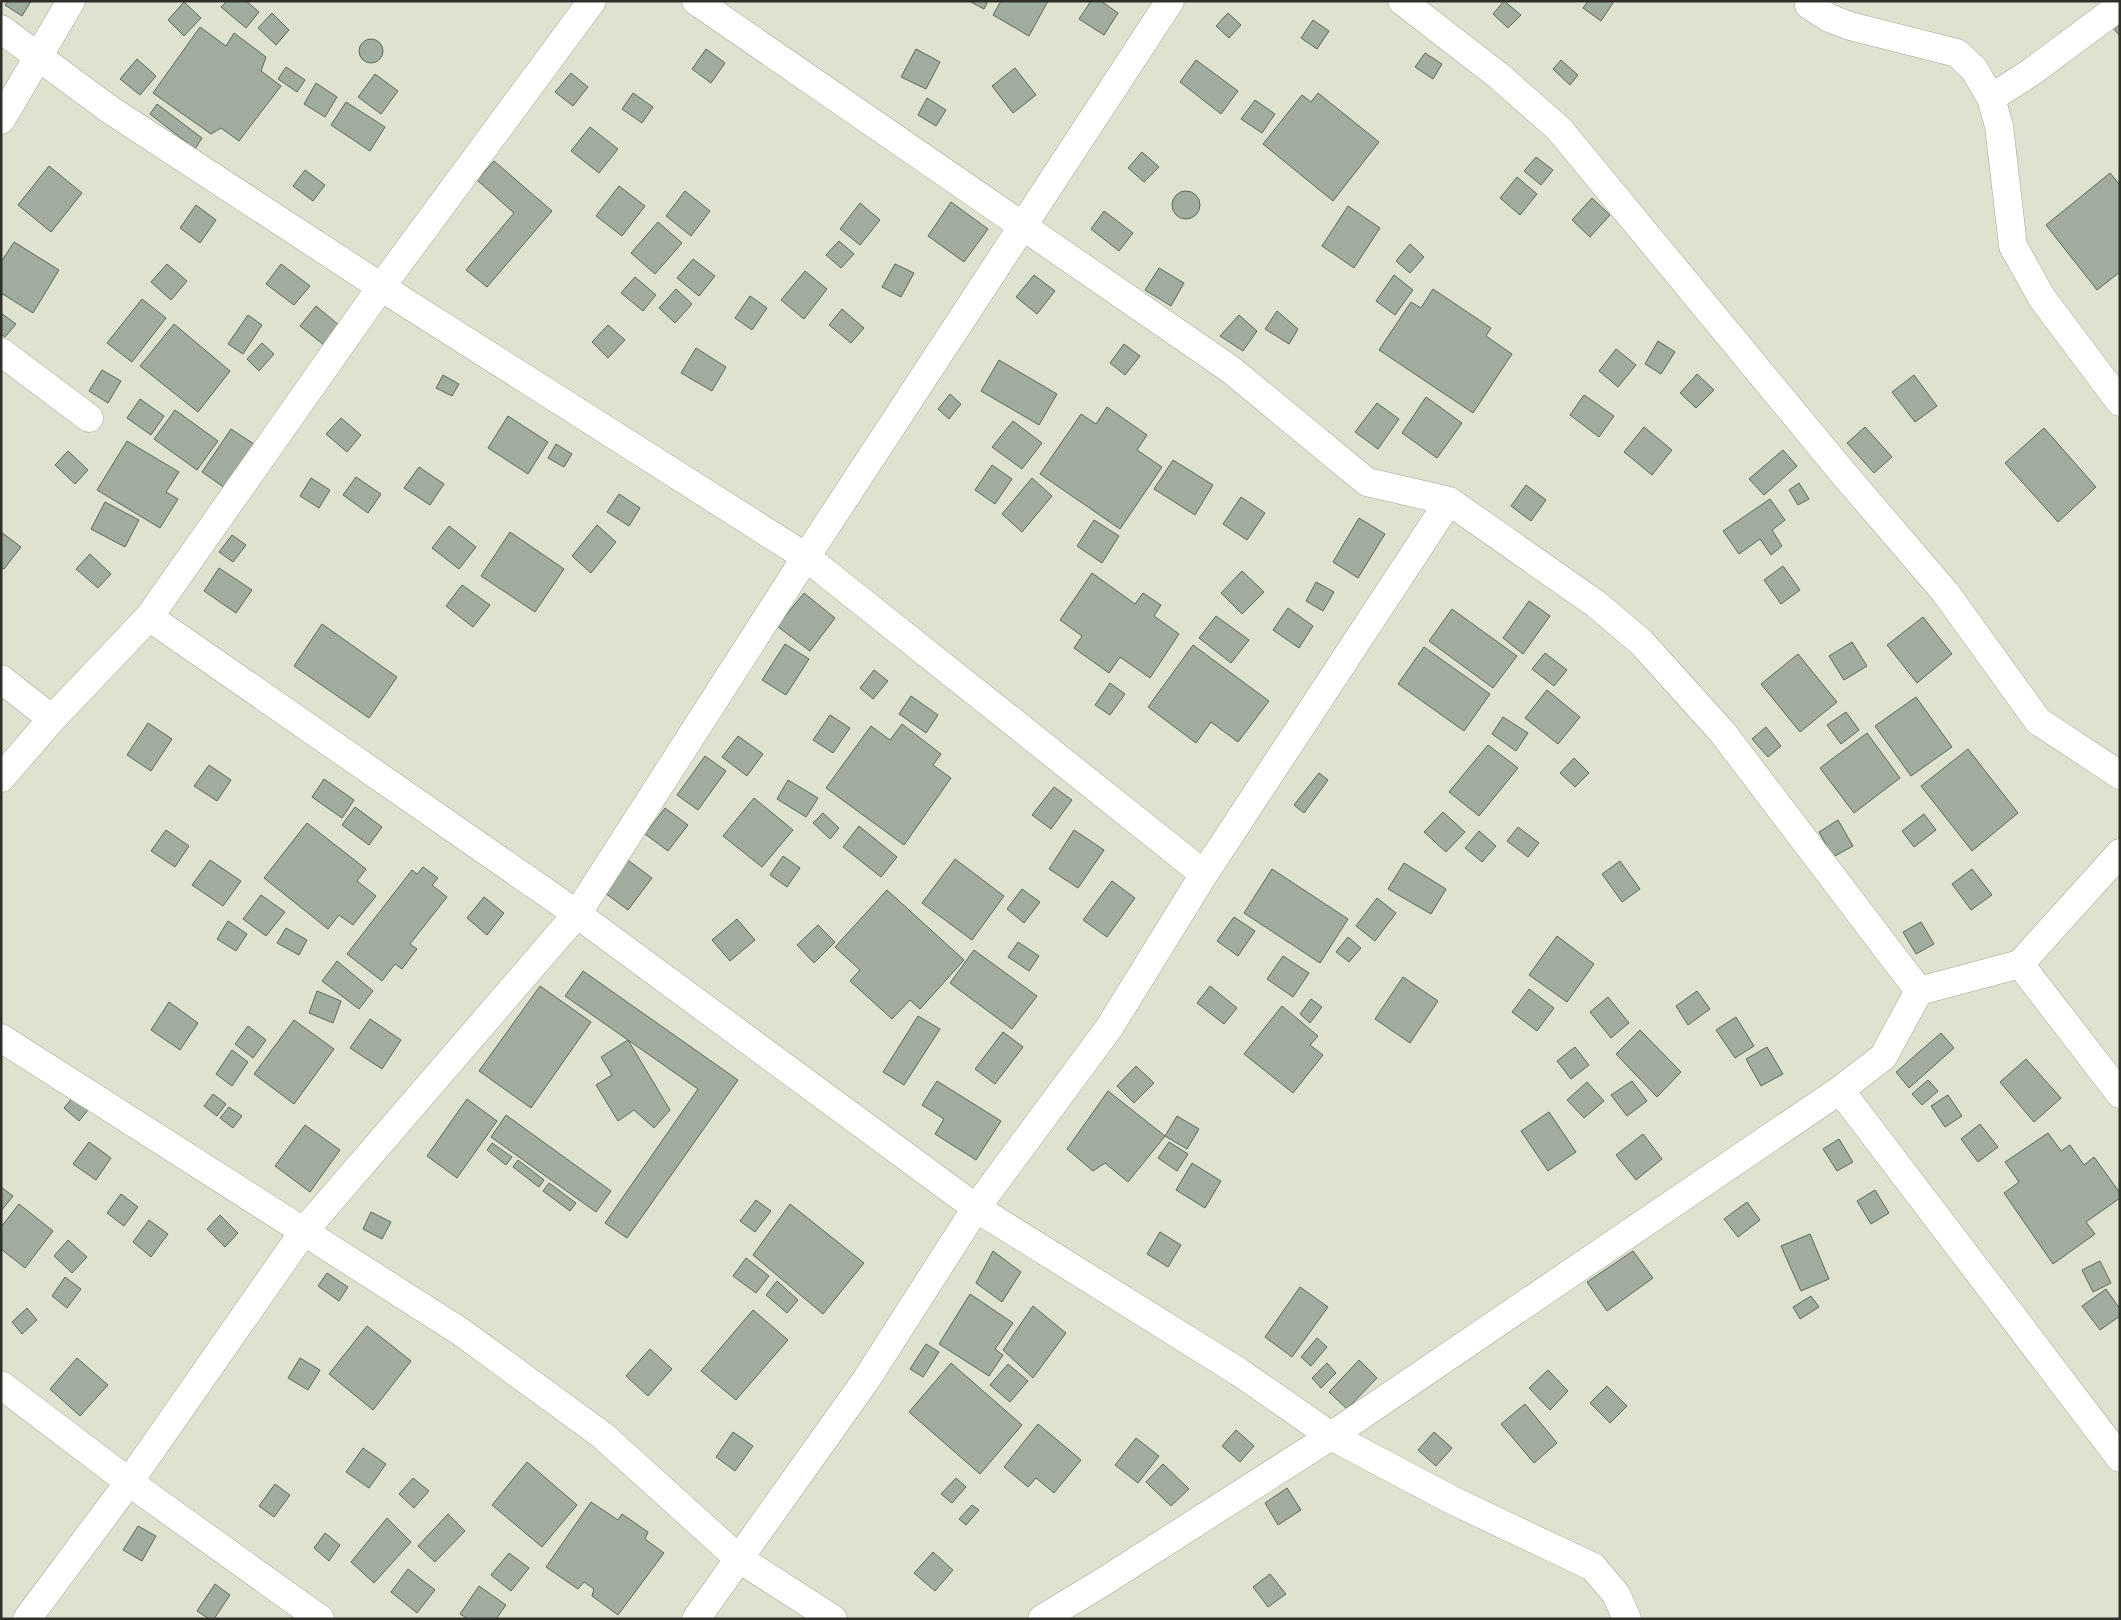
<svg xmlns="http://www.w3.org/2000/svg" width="2121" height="1620" viewBox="0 0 2121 1620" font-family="'Sofia Sans Condensed',sans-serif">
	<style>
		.building { fill: #a0ad9e; stroke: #5d685b }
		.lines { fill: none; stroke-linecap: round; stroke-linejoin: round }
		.minor-casing { stroke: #a3a493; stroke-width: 29 }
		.minor { stroke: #fff; stroke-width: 28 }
	</style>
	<rect width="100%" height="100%" fill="#e0e2d0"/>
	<!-- building -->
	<path class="building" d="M8,1H31L22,16L5,5Z
		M227,1H246L259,12L246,28L221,7Z
		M969,1H988L984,9Z
		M1001,1H1048L1029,36L993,15Z
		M1091,1H1101L1118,13L1104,35L1079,19Z
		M1504,1L1521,15L1508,28L1493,14Z
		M1588,1H1610L1613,3L1601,21L1583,8Z
		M184,2L201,18L184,36L168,20Z
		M272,13L289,30L276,45L258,28Z
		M1228,13L1241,25L1229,38L1216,26Z
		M1313,20L1329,31L1317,49L1301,38Z
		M2120,21V36L2112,27Z
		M200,27L226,46L234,33L266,57L261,71L281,86L239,141L221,128L211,134L153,93Z
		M359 51a12 12 0 1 1 24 0a12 12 0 1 1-24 0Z
		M706,49L725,63L711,83L692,69Z
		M916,49L940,62L926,89L901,77Z
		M1425,53L1442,64L1433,79L1415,67Z
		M137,59L156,76L140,95L120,79Z
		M1196,60L1238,91L1221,114L1180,82Z
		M1561,60L1578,75L1570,85L1553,69Z
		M286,67L305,80L297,92L278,79Z
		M1015,68L1036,95L1013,113L992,86Z
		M571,73L588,87L573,106L555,92Z
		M375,74L398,91L381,114L358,97Z
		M316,83L337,97L325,117L304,104Z
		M633,93L653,107L642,123L622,109Z
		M1318,93L1379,142L1333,201L1263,144L1302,95L1311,102Z
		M927,98L946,110L936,126L918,115Z
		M1255,100L1275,114L1262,133L1241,119Z
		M346,102L385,127L370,151L331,125Z
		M157,104L202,138L195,149L150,114Z
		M590,127L618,149L599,173L571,151Z
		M1142,152L1159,167L1144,182L1128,168Z
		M1536,157L1553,170L1541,185L1524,171Z
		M494,161L552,211L487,287L466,270L514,213L477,180Z
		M49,166L82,193L51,232L18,205Z
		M305,170L325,185L313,201L293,186Z
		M2110,173L2120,185V272L2097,290L2046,225Z
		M1517,177L1537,194L1520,215L1500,198Z
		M619,186L645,206L622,236L596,216Z
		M1172 205a14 14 0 1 1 28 0a14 14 0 1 1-28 0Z
		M685,191L710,211L691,236L666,216Z
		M1592,198L1610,215L1590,237L1572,220Z
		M951,202L988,229L964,262L928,236Z
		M860,203L880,220L860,245L840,229Z
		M196,205L216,220L200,243L180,228Z
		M1348,206L1380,228L1354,268L1322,246Z
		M1104,211L1133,233L1119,251L1091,229Z
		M658,222L682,243L655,274L631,253Z
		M839,241L854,254L841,268L826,255Z
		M14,242L59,270L33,313L1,293V262Z
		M1410,244L1424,257L1410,273L1396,261Z
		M693,259L715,276L699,296L677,278Z
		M167,264L187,281L171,300L151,282Z
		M281,264L310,286L294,305L266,284Z
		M895,264L914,273L901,297L882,287Z
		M1159,268L1184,283L1171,306L1145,290Z
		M805,271L827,289L804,319L781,300Z
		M1034,275L1055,291L1037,314L1016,297Z
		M1394,275L1413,290L1395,315L1376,301Z
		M635,277L656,295L643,311L621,293Z
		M676,289L692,304L675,323L659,308Z
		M1433,289L1491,328L1486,336L1512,354L1473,413L1379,350L1411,302L1421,308Z
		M750,296L767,308L752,330L735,318Z
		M142,299L166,318L132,362L107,343Z
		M316,306L340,326L324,345L300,326Z
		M842,309L864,328L851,343L829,325Z
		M1277,311L1298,329L1289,344L1265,329Z
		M1,313L16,324L5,337L1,334Z
		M248,315L262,325L243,354L228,344Z
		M1239,315L1257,331L1243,351L1220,336Z
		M174,324L230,371L198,412L140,366Z
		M608,325L625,340L608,358L592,342Z
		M1658,341L1675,352L1661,374L1645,364Z
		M262,343L274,354L259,371L247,359Z
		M1124,344L1140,356L1125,375L1110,363Z
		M696,348L726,367L712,391L681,373Z
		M1616,349L1636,365L1618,387L1599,371Z
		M999,360L1057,394L1039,425L981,391Z
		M102,370L121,381L108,403L89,391Z
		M1697,374L1714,390L1696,408L1680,393Z
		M443,375L459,384L452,396L436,388Z
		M1914,375L1937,406L1915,422L1892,392Z
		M950,394L961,404L949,419L938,409Z
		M1584,395L1614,416L1599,437L1570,415Z
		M1426,397L1462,423L1437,458L1402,433Z
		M140,399L164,416L151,435L127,418Z
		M1377,403L1399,419L1378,449L1355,432Z
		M1107,407L1147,435L1137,450L1162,467L1120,529L1040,474L1081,414L1096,424Z
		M175,410L218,441L197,470L154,439Z
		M508,416L548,442L528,474L488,448Z
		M341,418L361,435L347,452L326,434Z
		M1013,421L1042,443L1022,469L992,447Z
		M1644,427L1672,450L1652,475L1624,452Z
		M1865,427L1892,457L1874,473L1847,443Z
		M2044,428L2096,487L2058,522L2005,463Z
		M231,429L254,444L225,488L202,472Z
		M127,441L179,472L166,492L178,499L160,528L97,490Z
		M556,444L572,454L564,467L548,458Z
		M1783,450L1797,466L1764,495L1749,479Z
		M68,451L88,470L75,484L55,465Z
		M1173,460L1213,485L1195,515L1154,489Z
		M992,465L1012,479L995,504L975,490Z
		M419,467L444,484L430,505L404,488Z
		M356,477L381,494L368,513L343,495Z
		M311,478L330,490L319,508L300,496Z
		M1032,478L1052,496L1022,532L1002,514Z
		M1799,483L1809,499L1798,505L1789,490Z
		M1526,485L1546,500L1531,521L1511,506Z
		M619,494L640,508L629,526L607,512Z
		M1241,497L1265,513L1247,540L1223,524Z
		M1770,499L1785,520L1772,530L1782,546L1771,555L1760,539L1739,554L1723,531Z
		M105,502L139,520L125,547L91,529Z
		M1359,518L1385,534L1358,578L1333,562Z
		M1094,520L1119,536L1102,563L1077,546Z
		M597,525L616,542L591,573L572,556Z
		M449,526L476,547L459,569L432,548Z
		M1,532L21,547L4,569L1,567Z
		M510,532L564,569L535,612L481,576Z
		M232,535L246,545L233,562L219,552Z
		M90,554L111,574L98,588L76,569Z
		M1783,566L1800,590L1781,604L1764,580Z
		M219,568L252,590L236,613L204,591Z
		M1242,571L1264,592L1242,614L1221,593Z
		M1092,573L1135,604L1143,593L1161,605L1154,616L1179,634L1150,678L1120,657L1109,673L1074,648L1082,636L1060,620Z
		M1316,582L1334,592L1323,611L1306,601Z
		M462,585L490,605L473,627L446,606Z
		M804,593L835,618L810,651L777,626Z
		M1529,601L1550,616L1523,654L1503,638Z
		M1288,608L1313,626L1299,648L1273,630Z
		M1452,609L1517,656L1493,688L1429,641Z
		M1216,616L1249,640L1231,663L1199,638Z
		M1923,617L1952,654L1917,683L1887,645Z
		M322,624L397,677L369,718L294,666Z
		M1852,642L1867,666L1844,680L1829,656Z
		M785,644L809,659L786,695L762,680Z
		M1193,645L1269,701L1238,742L1211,722L1196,743L1148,707Z
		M1424,647L1490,694L1464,731L1398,684Z
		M1545,653L1567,670L1554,686L1532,669Z
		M1798,654L1837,702L1800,732L1761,684Z
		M874,670L888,681L873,699L860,688Z
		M1110,683L1125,694L1110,715L1095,705Z
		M1547,690L1580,717L1558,744L1525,718Z
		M911,696L938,715L926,733L899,714Z
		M1916,697L1952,747L1911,776L1875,726Z
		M1846,712L1859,730L1841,744L1827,725Z
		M830,715L850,728L833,753L813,740Z
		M1503,717L1528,733L1516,751L1492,734Z
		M148,723L172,739L151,771L127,755Z
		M902,724L941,754L933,765L951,778L904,845L826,788L871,726L890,740Z
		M1766,727L1781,746L1768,757L1752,739Z
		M1867,733L1900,778L1854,813L1820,768Z
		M738,736L763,754L747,776L722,757Z
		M1488,745L1518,768L1479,816L1449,792Z
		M1968,749L2018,813L1972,851L1921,786Z
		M705,756L726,771L698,810L677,795Z
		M1574,758L1589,773L1575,787L1560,773Z
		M209,765L231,780L217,801L194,786Z
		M1319,773L1328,780L1304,813L1294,805Z
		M324,779L354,800L342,818L312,797Z
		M788,780L818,798L806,817L777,799Z
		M1054,787L1072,800L1051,829L1032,815Z
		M754,798L793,830L762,867L723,836Z
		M355,807L382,827L369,845L342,825Z
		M665,808L688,825L668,851L645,834Z
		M1443,812L1465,832L1446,852L1424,832Z
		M823,813L839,828L830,839L813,823Z
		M1924,814L1936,830L1914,847L1902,831Z
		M1838,820L1853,846L1833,857L1819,832Z
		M307,823L366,869L357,881L376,896L353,925L339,915L328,929L264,878Z
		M859,826L897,857L881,877L843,847Z
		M1518,827L1539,843L1528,857L1507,841Z
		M166,830L189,846L175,867L151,851Z
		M1074,830L1104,850L1078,888L1049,869Z
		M1479,831L1496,846L1482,862L1465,848Z
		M783,856L800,868L787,887L770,875Z
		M625,858L652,878L628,910L601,890Z
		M955,859L1004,896L972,940L922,903Z
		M210,860L241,881L223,906L192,885Z
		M1620,861L1640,889L1622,902L1602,874Z
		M1404,863L1446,889L1431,914L1388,889Z
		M423,867L438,878L432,885L447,897L410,944L417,949L402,969L395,964L382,981L347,954L412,870L417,874Z
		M1272,869L1348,919L1320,963L1244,913Z
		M1972,869L1992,895L1971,910L1952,884Z
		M1112,881L1135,898L1107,937L1083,920Z
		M1022,889L1040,902L1024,923L1007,909Z
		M887,890L964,960L920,1009L910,1000L892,1019L850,981L860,970L835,947Z
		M261,895L285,912L266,936L243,919Z
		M484,897L504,913L487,935L467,918Z
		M1377,898L1396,913L1375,941L1356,926Z
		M1234,917L1255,931L1238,956L1217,941Z
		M737,919L755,940L730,961L712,940Z
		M228,921L247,934L236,951L217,939Z
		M1921,922L1934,944L1916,954L1903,932Z
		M818,925L835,942L814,963L797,945Z
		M286,928L307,940L299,955L277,943Z
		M1557,936L1594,964L1567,1002L1529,975Z
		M1348,937L1361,948L1349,962L1336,952Z
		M1018,942L1039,956L1029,971L1008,957Z
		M974,950L1037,996L1012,1029L950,983Z
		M1283,956L1309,973L1293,997L1267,979Z
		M337,961L373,991L359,1009L322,981Z
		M583,971L738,1080L627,1238L605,1223L698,1089L565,996Z
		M1403,977L1438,1001L1410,1043L1375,1019Z
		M540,986L591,1022L531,1108L479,1071Z
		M1210,986L1237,1008L1224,1024L1197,1003Z
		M1529,989L1554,1008L1537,1031L1512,1012Z
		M317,991L341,1001L333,1023L309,1013Z
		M1697,991L1710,1009L1688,1025L1676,1006Z
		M1608,997L1629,1023L1611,1038L1590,1012Z
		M1311,999L1322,1007L1310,1023L1300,1014Z
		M169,1002L198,1023L180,1050L151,1030Z
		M1282,1006L1318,1036L1310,1045L1323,1055L1293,1093L1244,1054Z
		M918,1016L940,1029L904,1085L883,1072Z
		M1736,1017L1754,1046L1735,1058L1716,1030Z
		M370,1019L401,1040L382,1069L350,1048Z
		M294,1020L334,1049L294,1104L254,1074Z
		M248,1026L266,1040L253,1058L235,1044Z
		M1640,1030L1681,1072L1657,1097L1616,1054Z
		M1003,1032L1023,1047L995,1084L975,1069Z
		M1941,1033L1954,1048L1909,1088L1896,1072Z
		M628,1040L670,1110L654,1128L634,1110L618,1121L596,1085L612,1075L601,1057Z
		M1575,1047L1589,1065L1571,1079L1557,1061Z
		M1767,1047L1783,1074L1761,1086L1746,1059Z
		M232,1050L248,1062L232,1086L216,1074Z
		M2026,1059L2061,1098L2034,1122L2000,1082Z
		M1136,1066L1154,1083L1134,1103L1117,1086Z
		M1928,1080L1938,1091L1922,1105L1912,1094Z
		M937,1081L1001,1121L976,1160L935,1134L944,1119L922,1105Z
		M1632,1081L1647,1101L1627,1116L1611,1095Z
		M1587,1082L1604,1101L1584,1118L1567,1100Z
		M1108,1091L1165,1136L1128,1182L1105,1163L1093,1171L1067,1149Z
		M213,1094L226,1104L217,1116L204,1106Z
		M1948,1095L1962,1116L1945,1127L1931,1106Z
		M73,1097L88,1110L79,1121L64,1108Z
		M467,1099L497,1121L457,1178L427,1156Z
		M229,1107L242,1116L233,1128L220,1118Z
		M1549,1112L1576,1152L1548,1171L1521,1131Z
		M506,1115L611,1191L596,1212L491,1137Z
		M1177,1116L1199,1129L1187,1149L1165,1136Z
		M1980,1124L1998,1147L1978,1162L1961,1139Z
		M305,1125L340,1150L310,1192L275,1166Z
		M2048,1133L2061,1151L2070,1145L2084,1165L2094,1157L2120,1193V1198L2086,1222L2095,1234L2053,1264L2004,1193L2019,1182L2005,1162Z
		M1643,1134L1662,1159L1636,1180L1616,1155Z
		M1839,1139L1853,1162L1837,1171L1823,1149Z
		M89,1142L111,1158L96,1180L73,1164Z
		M1169,1142L1188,1154L1177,1171L1158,1158Z
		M492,1143L512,1157L506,1165L487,1150Z
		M518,1160L544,1180L539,1187L513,1167Z
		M1192,1163L1221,1181L1205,1208L1176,1190Z
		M549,1183L576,1203L570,1211L543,1191Z
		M1,1187L13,1196L1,1211Z
		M1875,1190L1889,1213L1871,1224L1857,1201Z
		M121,1194L138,1207L124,1226L107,1213Z
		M756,1200L771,1211L755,1232L740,1221Z
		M1747,1202L1760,1220L1738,1237L1724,1219Z
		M19,1204L53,1231L25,1268L1,1249V1227Z
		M790,1204L864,1263L823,1314L753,1255Z
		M371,1212L391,1222L382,1239L363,1229Z
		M220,1215L238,1233L225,1247L207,1229Z
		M149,1220L168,1234L151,1257L133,1242Z
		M1160,1232L1181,1245L1168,1267L1147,1254Z
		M1810,1234L1829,1279L1801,1291L1781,1246Z
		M68,1240L87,1257L72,1273L54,1256Z
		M993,1251L1021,1272L1002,1302L976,1283Z
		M1633,1251L1653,1278L1607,1311L1587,1282Z
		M746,1258L769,1276L756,1293L733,1276Z
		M2100,1261L2111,1283L2093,1292L2082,1270Z
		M327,1273L348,1287L339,1301L318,1286Z
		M65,1277L81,1289L67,1308L52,1296Z
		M777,1281L798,1300L787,1313L766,1295Z
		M1300,1287L1328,1307L1292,1357L1265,1337Z
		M2106,1289L2120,1309V1316L2100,1330L2082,1306Z
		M970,1294L1013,1323L995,1349L1003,1355L989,1376L939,1344Z
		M1811,1296L1819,1307L1800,1319L1793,1307Z
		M1033,1306L1066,1333L1033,1378L1003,1350Z
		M27,1308L37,1320L22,1334L12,1322Z
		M753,1310L788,1340L736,1400L701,1371Z
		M367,1326L411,1361L373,1410L329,1374Z
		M1317,1338L1327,1347L1311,1366L1301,1357Z
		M926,1344L939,1352L923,1377L910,1369Z
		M650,1349L672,1369L648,1396L626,1376Z
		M77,1358L108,1385L80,1416L50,1389Z
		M300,1358L320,1370L308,1390L288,1378Z
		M1359,1360L1377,1378L1347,1409L1329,1392Z
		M951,1363L1022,1425L980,1474L909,1412Z
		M1327,1363L1336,1373L1321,1388L1312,1378Z
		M1008,1364L1028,1381L1010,1402L990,1385Z
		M1548,1370L1568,1391L1550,1410L1529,1388Z
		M1607,1386L1627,1406L1610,1423L1590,1403Z
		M1525,1404L1557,1443L1534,1463L1501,1424Z
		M1038,1424L1081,1460L1054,1493L1036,1478L1028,1487L1004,1467Z
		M1236,1430L1254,1446L1240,1462L1222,1446Z
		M733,1432L753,1446L735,1471L716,1457Z
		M1434,1432L1452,1448L1436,1466L1418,1450Z
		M1136,1438L1159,1456L1138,1483L1115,1465Z
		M363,1448L386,1464L369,1488L346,1472Z
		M527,1462L577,1505L542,1547L492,1505Z
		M1163,1464L1189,1489L1171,1506L1146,1482Z
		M413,1478L429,1491L414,1508L399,1494Z
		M956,1478L966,1487L952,1503L941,1494Z
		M275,1484L290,1495L274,1517L259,1506Z
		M1287,1488L1301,1510L1278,1525L1265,1503Z
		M591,1502L618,1520L622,1514L648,1532L645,1539L664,1553L618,1615L592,1596L594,1589L584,1582L578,1589L546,1567Z
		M972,1505L979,1510L966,1525L959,1519Z
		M448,1514L465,1531L435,1562L418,1546Z
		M387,1518L411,1542L374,1583L351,1562Z
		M138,1526L156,1536L142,1561L123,1550Z
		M325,1533L340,1545L329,1561L314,1548Z
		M933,1552L953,1570L935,1591L914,1573Z
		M509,1553L529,1568L511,1591L491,1575Z
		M408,1569L435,1590L417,1613L391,1592Z
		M1270,1574L1286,1594L1268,1607L1253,1587Z
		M215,1584L230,1595L214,1619H209L197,1611Z
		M479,1586L506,1605L496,1619H468L460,1614Z"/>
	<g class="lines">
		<defs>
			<path id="minor" d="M696,1L1230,369L1367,482L1449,501L1596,604L1641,642L1723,733L1919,991
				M1402,1L1499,76L1559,129L1843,473L1945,592L2038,721L2120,775
				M1809,5L1829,18L1850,26L1957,53L1974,69L1991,98L1999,126L2013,246L2042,298L2120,402
				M1,29L109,109L381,287L806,557L1204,874
				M1991,98L2030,73L2120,6
				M1,120L71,1
				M1,352L89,418
				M149,617L577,914L976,1208L1239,1372L1331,1436L1454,1501L1593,1567L1616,1594L1627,1619
				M1,679L52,719
				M1,778L52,719L149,617L381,287L592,1
				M2020,964L2120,1094
				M1,1038L461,1332L602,1435L738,1558L833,1619
				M1840,1090L2120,1458
				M1,1385L129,1482L320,1619
				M27,1619L129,1482L304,1231L577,914L806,557L1170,1
				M696,1619L866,1380L976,1208L1109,1028L1204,874L1449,501
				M1042,1619L1103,1582L1331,1436L1840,1090L1883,1057L1919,991L2020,964L2120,853"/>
		</defs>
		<!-- minor casing -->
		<use href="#minor" class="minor-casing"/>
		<!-- minor -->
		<use href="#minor" class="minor"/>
	</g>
	<!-- border -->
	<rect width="2121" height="1620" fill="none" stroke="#2e2f28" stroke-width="5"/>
</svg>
